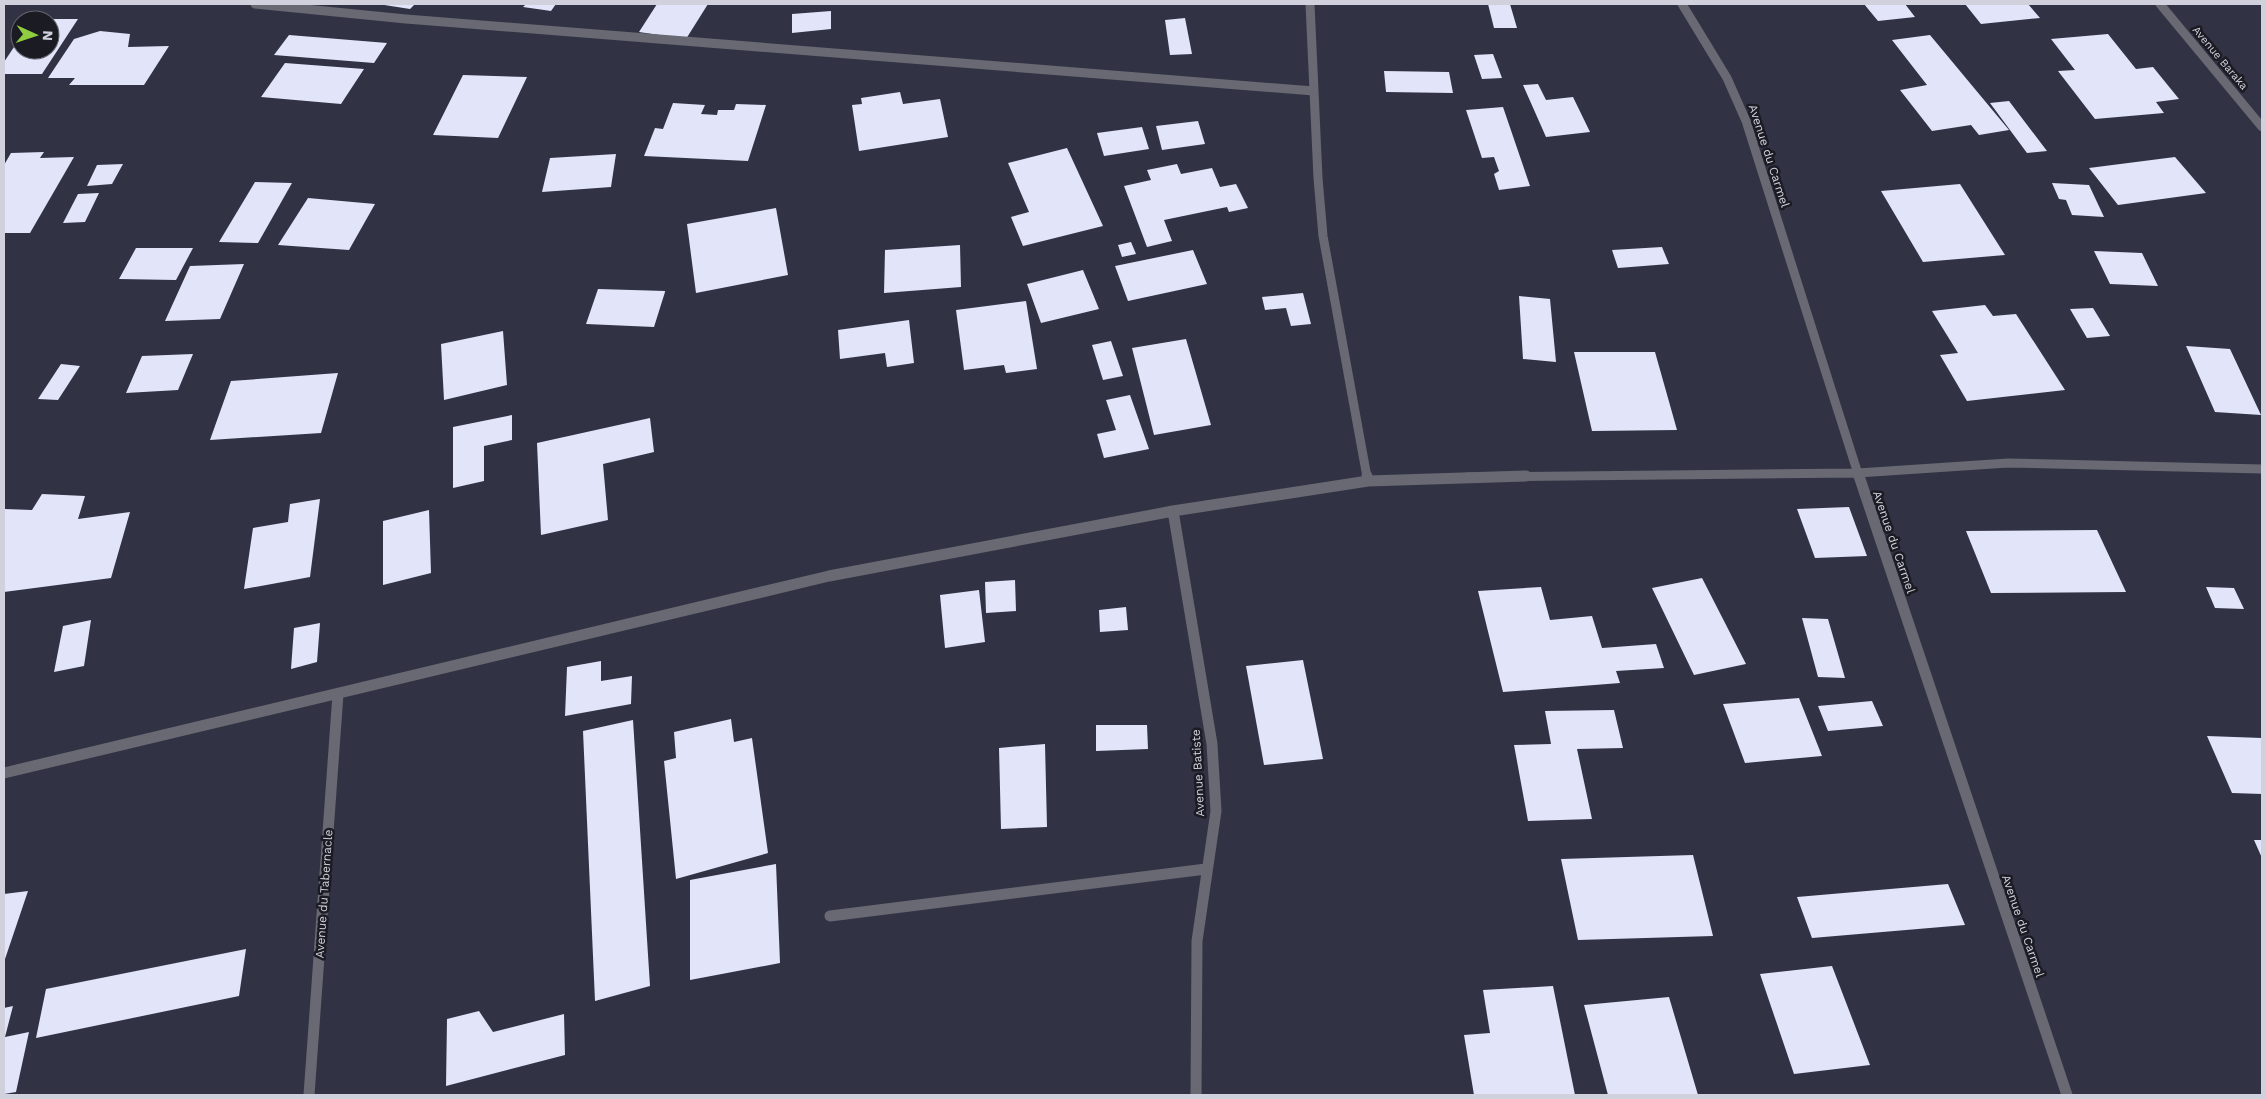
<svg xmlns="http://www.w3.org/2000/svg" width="2266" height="1099" viewBox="0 0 2266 1099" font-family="'Work Sans',sans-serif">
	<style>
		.building { fill: #e2e4fa }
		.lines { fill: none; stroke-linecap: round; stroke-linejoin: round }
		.minor-far1 { stroke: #686972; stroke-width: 9 }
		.minor { stroke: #686972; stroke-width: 11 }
		.labels { text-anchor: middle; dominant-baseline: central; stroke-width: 5; stroke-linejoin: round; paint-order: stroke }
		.far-street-label { font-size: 11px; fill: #d0d1dc; stroke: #1a1b23 }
		.street-label { font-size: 12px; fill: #d0d1dc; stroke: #1a1b23 }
	</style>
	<rect width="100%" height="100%" fill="#313344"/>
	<!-- building -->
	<path class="building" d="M378,4H415L410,9Z
		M526,4H556L551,11L523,7Z
		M657,4H708L686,39L639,32Z
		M1488,4H1510L1517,28H1494Z
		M1864,4H1905L1915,17L1878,21Z
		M1965,4H2028L2040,18L1981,24Z
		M831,11V29L792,33V14Z
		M1185,18L1192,54L1170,55L1165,20Z
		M50,19H78L42,74H4V62L20,38V50H50Z
		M100,31L130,34L128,47L169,46L144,85H69L75,78H48L74,39Z
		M2108,34L2136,69L2153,67L2179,99L2156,102L2164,113L2095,119L2058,71L2075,70L2051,39Z
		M289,35L387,43L374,63L274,55Z
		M1930,35L2009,130L1979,135L1971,125L1932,131L1900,90L1927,85L1892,40Z
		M1493,54L1502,78L1482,79L1474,55Z
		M285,63L364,69L341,104L261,97Z
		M1384,71L1449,72L1453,93L1386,92Z
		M463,75L527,77L498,138L433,135Z
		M1538,84L1546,100L1573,97L1590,132L1546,137L1523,85Z
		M900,92L903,104L940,99L948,137L859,151L852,105L862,104L861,98Z
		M2009,101L2047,151L2027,153L1990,103Z
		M673,103L705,105L701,114L717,115L718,110H734L736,104L766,105L748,161L644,156L655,128L663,129Z
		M1503,107L1530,186L1499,190L1494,174L1499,171L1494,157L1482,158L1466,110Z
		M1198,121L1205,144L1162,150L1156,126Z
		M1142,127L1149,149L1104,156L1097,133Z
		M1067,148L1103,226L1023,246L1011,217L1029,212L1008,163Z
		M44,152L40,158L74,157L30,233H4V165L11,153Z
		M616,154L611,187L542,192L550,158Z
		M2175,157L2206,193L2118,205L2089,168Z
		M123,164L112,184L87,186L97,165Z
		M1177,164L1181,174L1212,168L1220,187L1236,184L1248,208L1229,212L1227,207L1164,220L1172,241L1147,247L1124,186L1151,180L1147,170Z
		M255,182L292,183L258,243L219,242Z
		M2052,183L2089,185L2104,217L2072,215L2066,200L2059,199Z
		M1960,184L2005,255L1923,262L1881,191Z
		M99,193L85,222L63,223L78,194Z
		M308,198L375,204L349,250L278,245Z
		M776,208L788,275L696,293L687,224Z
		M1131,242L1136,254L1122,257L1118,245Z
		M960,245L961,287L884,293L885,250Z
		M1662,247L1669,264L1618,268L1612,250Z
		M136,248H193L176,280L119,279Z
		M1193,250L1207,284L1128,301L1115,266Z
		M2094,251L2142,253L2158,286L2110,284Z
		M244,264L220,319L165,321L190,266Z
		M1083,270L1099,309L1041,323L1027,284Z
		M598,289L665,291V292L654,327L586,324Z
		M1303,293L1311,324L1291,326L1286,308L1265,310L1262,297Z
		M1519,296L1550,299L1556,362L1523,359Z
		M1026,301L1037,369L1006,373L1004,365L964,370L956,310Z
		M1985,305L1993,316L2016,314L2065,390L1967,401L1940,355L1958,353L1932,311Z
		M2093,308L2110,336L2087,338L2070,309Z
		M909,320L914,363L887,367L885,353L840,359L838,330Z
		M503,331L507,385L444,400L441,344Z
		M1186,339L1211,425L1154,435L1132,348Z
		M1111,341L1123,376L1103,380L1092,345Z
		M2186,346L2230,349L2261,415L2215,412Z
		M1574,352H1655L1677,430L1592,431Z
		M193,354L178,390L126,393L142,356Z
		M61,364L80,366L58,400L38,399Z
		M338,373L321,433L210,440L231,381Z
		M1130,395L1149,449L1104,458L1097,434L1116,430L1106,400Z
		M512,415V440L484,446V481L453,488V427Z
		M650,418L654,452L603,464L608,520L541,535L537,443Z
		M42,494L85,496L78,519L130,512L111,578L4,592V513L5,509L32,510Z
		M320,499L310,577L244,589L253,528L288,522L290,504Z
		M1849,507L1867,556L1815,558L1797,509Z
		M429,510L431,573L383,585V521Z
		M2097,530L2126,592L1991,593L1966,531Z
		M1702,578L1746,664L1694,675L1652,588Z
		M1015,580L1016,611L986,613L985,582Z
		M1541,587L1550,620L1592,616L1602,648L1656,644L1664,668L1616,671L1620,683L1503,692L1478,591Z
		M2206,587L2234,588L2244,609L2215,608Z
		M979,590L985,642L945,648L940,595Z
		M1126,607L1128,630L1100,632L1099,610Z
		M1802,618L1828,619L1845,678L1818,677Z
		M91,620L84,666L54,672L63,626Z
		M320,623L317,662L291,669L294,628Z
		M1303,660L1323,759L1264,765L1246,666Z
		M601,661V681L632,676L631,704L565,716L567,667Z
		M1799,698L1822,756L1745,763L1723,704Z
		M1872,701L1883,726L1828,731L1818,706Z
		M1614,710L1623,748L1577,749L1592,819L1528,821L1514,745L1551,744L1545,711Z
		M731,719L734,742L752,738L768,853L676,879L664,761L676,758L674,732Z
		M633,720L650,986L595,1001L583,731Z
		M1096,725H1147L1148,749L1096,751Z
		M2207,736L2262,738V794L2232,793Z
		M1045,744L1047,827L1001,829L999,748Z
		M2254,840H2262V858Z
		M1693,855L1713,936L1578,940L1561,859Z
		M776,864L780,963L690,980V880Z
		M1948,884L1965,925L1812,938L1797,897Z
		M28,891L4,962V894Z
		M246,949L239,996L36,1038L46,989Z
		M1832,966L1870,1065L1794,1074L1760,974Z
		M1553,986L1575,1095H1474L1464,1035L1490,1033L1483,990Z
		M1669,997L1698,1095H1608L1584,1005Z
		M13,1006L5,1037L29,1032L16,1092L4,1094V1008Z
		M479,1011L493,1032L564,1014L565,1055L446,1086L447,1019Z"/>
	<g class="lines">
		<!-- minor-far1 -->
		<path class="minor-far1" d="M255,4L406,19L1314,91
			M1310,4L1318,178L1323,236L1367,477
			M1682,4L1727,78L1746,121L1859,477
			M2160,4L2262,127
			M1467,477L1858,473L2008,463L2262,469"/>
		<!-- minor -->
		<path class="minor" d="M1367,476L1368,481
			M1859,476L2067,1095
			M1173,511L1212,744L1216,811L1197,941L1196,1095
			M4,773L829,576L1173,511L1368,481L1526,476
			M830,916L1206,869
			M309,1095L338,694"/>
	</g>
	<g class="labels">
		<!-- far-street labels -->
		<g class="far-street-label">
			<text transform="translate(2220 58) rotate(50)">Avenue Baraka</text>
		</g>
		<!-- street labels -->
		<g class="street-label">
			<text transform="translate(1769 156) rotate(72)">Avenue du Carmel</text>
			<text transform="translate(1894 542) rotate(71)">Avenue du Carmel</text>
			<text transform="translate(1198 773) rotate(-93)">Avenue Batiste</text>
			<text transform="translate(324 894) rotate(-86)">Avenue du Tabernacle</text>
			<text transform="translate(2023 926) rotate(71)">Avenue du Carmel</text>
		</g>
	</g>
	<!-- border -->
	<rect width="2266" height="1099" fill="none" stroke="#d0d1dc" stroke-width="10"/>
	<!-- north arrow -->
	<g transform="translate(35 35) rotate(93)"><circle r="24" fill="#1a1b23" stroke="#63646d"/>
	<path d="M0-4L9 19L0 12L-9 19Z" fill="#90cd41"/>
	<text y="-8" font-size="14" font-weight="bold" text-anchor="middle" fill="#d0d1dc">N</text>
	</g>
</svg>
